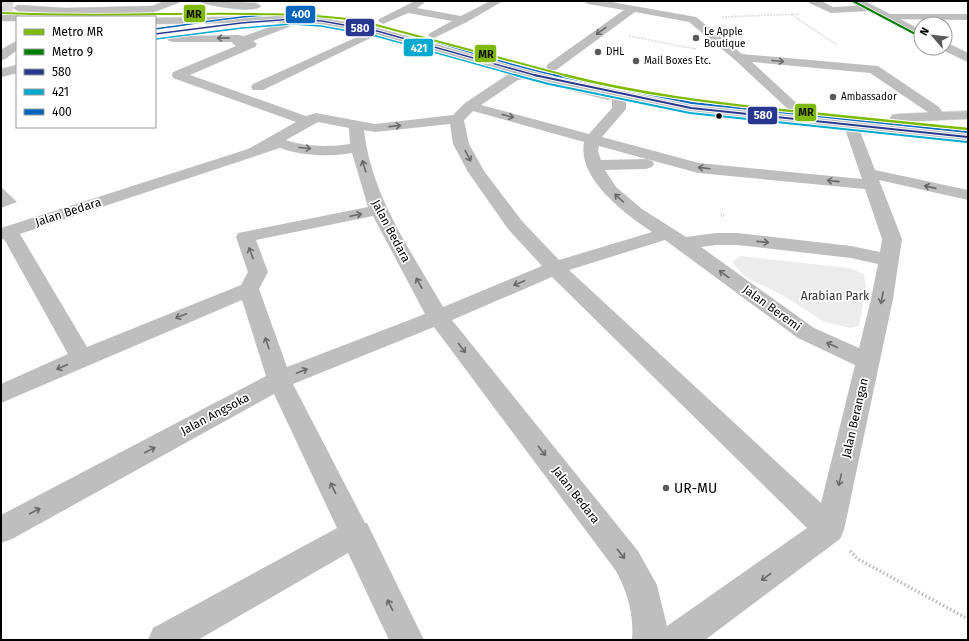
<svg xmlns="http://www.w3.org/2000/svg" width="969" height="641" viewBox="0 0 969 641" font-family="'Fira Sans',sans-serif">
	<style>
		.green { fill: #ececec }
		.water { fill: #bfbfbf }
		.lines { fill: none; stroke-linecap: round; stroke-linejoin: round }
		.major-tunnel { stroke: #d9d9d9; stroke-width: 12; stroke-dasharray: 12 6; stroke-linecap: butt }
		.major-casing { stroke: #dbdbdb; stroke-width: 1 }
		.path-far2 { stroke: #b9b9b9; stroke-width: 1.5; stroke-dasharray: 0.5 1; stroke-linecap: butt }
		.path-far1 { stroke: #b9b9b9; stroke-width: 2; stroke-dasharray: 1 1.5; stroke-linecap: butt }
		.path { stroke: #b9b9b9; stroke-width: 3.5; stroke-dasharray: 1.5 2.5; stroke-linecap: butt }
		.minor { fill: #bebebe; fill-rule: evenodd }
		.major { fill: #bebebe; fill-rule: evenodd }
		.bus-1-far1-casing { stroke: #fff; stroke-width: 3 }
		.bus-1-casing { stroke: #fff; stroke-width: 4 }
		.bus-2-far1-casing { stroke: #fff; stroke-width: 3 }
		.bus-2-casing { stroke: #fff; stroke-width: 4 }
		.bus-3-far1-casing { stroke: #fff; stroke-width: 3 }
		.bus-3-casing { stroke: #fff; stroke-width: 4 }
		.bus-1-far1 { stroke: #283890; stroke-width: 1.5 }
		.bus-1 { stroke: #283890; stroke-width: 2 }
		.bus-2-far1 { stroke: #00a9ce; stroke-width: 1.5 }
		.bus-2 { stroke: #00a9ce; stroke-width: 2 }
		.bus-3-far1 { stroke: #0065bd; stroke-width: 1.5 }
		.bus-3 { stroke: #0065bd; stroke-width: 2 }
		.metro-1-far1-casing { stroke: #fff; stroke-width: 3.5 }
		.metro-1-casing { stroke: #fff; stroke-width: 4.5 }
		.metro-2-casing { stroke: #fff; stroke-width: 3.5 }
		.metro-1-far1 { stroke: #7dba00; stroke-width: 2 }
		.metro-1 { stroke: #7dba00; stroke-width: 2.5 }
		.metro-2 { stroke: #008000; stroke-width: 2 }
		.oneway { stroke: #686868 }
		.poi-dot { fill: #595959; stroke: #fff; stroke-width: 1.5 }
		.bus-dot { fill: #000; stroke: #fff; stroke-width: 1.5 }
		.labels { text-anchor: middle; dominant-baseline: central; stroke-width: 3.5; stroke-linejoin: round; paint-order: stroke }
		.far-poi-label { font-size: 10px; fill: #000; stroke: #fff; text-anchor: start }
		.street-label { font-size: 12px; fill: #000; stroke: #fff }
		.park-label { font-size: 12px; fill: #333; stroke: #fff }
		.near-poi-label { font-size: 14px; fill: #000; stroke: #fff; text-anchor: start }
		.line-badge { stroke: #fff; stroke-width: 1.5 }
		.badge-label { font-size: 11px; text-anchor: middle; font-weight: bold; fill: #fff }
		.pale-badge-label { font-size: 11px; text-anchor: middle; font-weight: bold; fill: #111 }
	</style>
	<rect width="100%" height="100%" fill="#fff"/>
	<!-- green -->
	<path class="green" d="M740,256L849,268L864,274L866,287L859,326L851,328L824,322L784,296L745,277L732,262Z"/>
	<!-- water -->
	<path class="water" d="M1,187L17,202L1,208Z"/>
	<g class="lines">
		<!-- major-tunnel -->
		<path class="major-tunnel" d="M1,6L18,8"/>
		<defs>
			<path id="major" d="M165,1H179L178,3L141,17L136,16V13L65,14L18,11L13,8L18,5L65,8L152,6Z
				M201,1L256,3L261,6C255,14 213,6 202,3Z
				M851,1H864L921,30V37L852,3Z
				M1,15H17L22,17H17V21H1Z
				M293,16L322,18L377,28L552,76L691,104L968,132V142L691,112L550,83L376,34L322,24L293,22L155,24V18Z
				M17,41V50L5,59L1,60V50Z
				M945,42L968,53V62L941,49L945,48Z
				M17,65V73L1,77V69Z
				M968,111V119L897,122L892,121L890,118L892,115L897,114Z"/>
		</defs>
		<!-- major casing -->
		<use href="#major" class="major-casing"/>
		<!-- path-far2 -->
		<path class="path-far2" d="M792,15L837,45
			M722,17L799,14
			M629,36L696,49"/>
		<!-- path-far1 -->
		<path class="path-far1" d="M721,214L725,217"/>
		<!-- path -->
		<path class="path" d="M850,551L858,559L968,619"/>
		<!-- minor -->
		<path class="minor" d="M415,1H423L424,3L417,8L461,16L490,1H503L467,22L434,38L430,37L428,35L430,33L452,21L408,13L383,24L378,21L379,19Z
			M583,1H606L696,17L742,54L878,66L939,107L945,116L943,119L938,120L933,119L929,113L870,73L752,62L803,109L801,112L796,113L791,112L735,60L689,22L635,12L556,70H548L546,67L548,64L624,10L588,4Z
			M808,1H821L833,7L869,5L874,8L869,11L831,13L809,3Z
			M888,14H968V20L884,19L883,17Z
			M300,16L305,19L304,21L253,41L257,44L255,47L190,75L306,116L316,113L375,124L453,115L465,103L510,73L533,71L538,72L539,75L538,78L518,80L481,105L589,134L612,108V99L608,100L555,87L553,84L555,81L560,80L608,92C615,90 620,90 627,92L629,95L626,99V109L602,137L699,163L862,179L844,126L846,123L851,122L856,123L858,126L875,170L968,190V200L879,180L902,239L893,299L844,530L840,539L705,640H632C634,615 628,593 616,571L434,327L293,384L365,523H367L424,640H389L348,553L198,640H148L153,628L337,528L274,394L12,539L1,543V515L266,376L242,300L1,403V384L68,354L4,239L1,240V228L248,149L296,122L173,78L172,75L173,72L236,46L232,43L233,42H173L169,41L167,39L169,37L173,36L238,35L244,36ZM473,111L584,142C577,179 625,214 652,232L559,260L522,221L484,171L469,144L464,120ZM318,122L349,128L350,144C330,147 306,147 286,140ZM450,124L453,144L468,172L508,229L542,266L443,307C411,251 371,195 364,130L375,132ZM599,146L698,173L865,189L882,239L880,252L851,246L737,233H716L686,237L642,209L616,187L605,170L646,169L652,167L654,164L652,161L646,159L601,160L598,151ZM280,148C302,156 329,157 352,153L368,207L238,233L236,237L248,272L241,285L87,347L20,234ZM373,216L425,314L287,367L259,289L268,272L256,240ZM665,240L798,338L855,365L821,503L569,270ZM716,245H737L851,258L878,264L871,299L859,348L814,328L701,247ZM552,277L807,528L667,626L657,585L638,551L452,320Z
			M377,28L381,29L383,31L381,33L263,90H253L251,87L253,84Z"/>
		<!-- major -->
		<use href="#major" class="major"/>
		<defs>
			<path id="bus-1-far1" d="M155,34L241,23L293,19L322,21L377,31L538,76"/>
			<path id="bus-1" d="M534,75L691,108L968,137"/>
			<path id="bus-2-far1" d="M156,39L242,28L293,24L321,26L376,36L519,76"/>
			<path id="bus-2" d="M515,75L549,84L690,113L967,142"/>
			<path id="bus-3-far1" d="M155,29C207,22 272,9 324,16C404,27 479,59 559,76"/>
			<path id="bus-3" d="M554,75L692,103L968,132"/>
		</defs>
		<!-- bus-1-far1 casing -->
		<use href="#bus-1-far1" class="bus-1-far1-casing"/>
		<!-- bus-1 casing -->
		<use href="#bus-1" class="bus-1-casing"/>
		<!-- bus-2-far1 casing -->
		<use href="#bus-2-far1" class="bus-2-far1-casing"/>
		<!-- bus-2 casing -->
		<use href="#bus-2" class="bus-2-casing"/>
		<!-- bus-3-far1 casing -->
		<use href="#bus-3-far1" class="bus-3-far1-casing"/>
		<!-- bus-3 casing -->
		<use href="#bus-3" class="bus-3-casing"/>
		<!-- bus-1-far1 -->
		<use href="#bus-1-far1" class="bus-1-far1"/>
		<!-- bus-1 -->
		<use href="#bus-1" class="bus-1"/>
		<!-- bus-2-far1 -->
		<use href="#bus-2-far1" class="bus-2-far1"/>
		<!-- bus-2 -->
		<use href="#bus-2" class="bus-2"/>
		<!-- bus-3-far1 -->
		<use href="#bus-3-far1" class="bus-3-far1"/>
		<!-- bus-3 -->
		<use href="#bus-3" class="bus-3"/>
		<defs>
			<path id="metro-1-far1" d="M1,13C54,15 107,15 159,14C225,14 291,12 357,20L568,76"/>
			<path id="metro-1" d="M564,75C638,94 714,103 791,111C850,117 909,123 968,129"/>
			<path id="metro-2" d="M853,1L921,37"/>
		</defs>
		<!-- metro-1-far1 casing -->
		<use href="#metro-1-far1" class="metro-1-far1-casing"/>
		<!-- metro-1 casing -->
		<use href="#metro-1" class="metro-1-casing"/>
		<!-- metro-2 casing -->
		<use href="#metro-2" class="metro-2-casing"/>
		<!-- metro-1-far1 -->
		<use href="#metro-1-far1" class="metro-1-far1"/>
		<!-- metro-1 -->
		<use href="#metro-1" class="metro-1"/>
		<!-- metro-2 -->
		<use href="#metro-2" class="metro-2"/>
	</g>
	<!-- one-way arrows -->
	<defs><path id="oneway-shaft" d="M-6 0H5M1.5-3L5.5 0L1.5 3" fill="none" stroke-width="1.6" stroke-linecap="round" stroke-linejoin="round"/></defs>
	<g class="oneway">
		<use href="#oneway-shaft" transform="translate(601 31) rotate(144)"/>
		<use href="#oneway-shaft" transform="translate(223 38) rotate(179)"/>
		<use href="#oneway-shaft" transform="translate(778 61) rotate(5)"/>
		<use href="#oneway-shaft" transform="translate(508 116) rotate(14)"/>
		<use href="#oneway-shaft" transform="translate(395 126) rotate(-6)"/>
		<use href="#oneway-shaft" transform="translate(305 148) rotate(5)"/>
		<use href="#oneway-shaft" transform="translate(468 156) rotate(62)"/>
		<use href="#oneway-shaft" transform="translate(364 166) rotate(-107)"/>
		<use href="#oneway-shaft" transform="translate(704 168) rotate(-173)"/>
		<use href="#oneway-shaft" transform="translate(833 181) rotate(-174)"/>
		<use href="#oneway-shaft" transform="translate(930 187) rotate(-167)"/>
		<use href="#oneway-shaft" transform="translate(619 198) rotate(-138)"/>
		<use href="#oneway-shaft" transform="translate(356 215) rotate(-12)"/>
		<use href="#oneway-shaft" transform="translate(763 242) rotate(6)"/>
		<use href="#oneway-shaft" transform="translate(251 253) rotate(-110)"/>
		<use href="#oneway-shaft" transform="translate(724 274) rotate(-144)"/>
		<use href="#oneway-shaft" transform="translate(419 283) rotate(-119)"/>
		<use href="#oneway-shaft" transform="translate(519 283) rotate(157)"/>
		<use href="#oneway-shaft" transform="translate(882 298) rotate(101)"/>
		<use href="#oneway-shaft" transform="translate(181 316) rotate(158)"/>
		<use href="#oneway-shaft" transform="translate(267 343) rotate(-109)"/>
		<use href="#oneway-shaft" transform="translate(832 345) rotate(-156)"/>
		<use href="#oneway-shaft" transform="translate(462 348) rotate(52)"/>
		<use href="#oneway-shaft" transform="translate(62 367) rotate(156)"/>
		<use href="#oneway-shaft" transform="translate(302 371) rotate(-22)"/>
		<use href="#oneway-shaft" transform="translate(150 450) rotate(-28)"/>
		<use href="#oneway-shaft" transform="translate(542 451) rotate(52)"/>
		<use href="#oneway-shaft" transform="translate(840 480) rotate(103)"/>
		<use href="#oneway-shaft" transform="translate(333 488) rotate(-116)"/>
		<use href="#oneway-shaft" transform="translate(35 511) rotate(-28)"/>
		<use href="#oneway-shaft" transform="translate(621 554) rotate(52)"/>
		<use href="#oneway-shaft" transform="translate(766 577) rotate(143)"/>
		<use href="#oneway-shaft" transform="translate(390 605) rotate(-116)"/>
	</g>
	<!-- markers -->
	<g class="poi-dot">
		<circle cx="696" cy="38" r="4"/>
		<circle cx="598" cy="52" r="4"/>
		<circle cx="636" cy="61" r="4"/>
		<circle cx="833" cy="97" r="4"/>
		<circle cx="666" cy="488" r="4"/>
	</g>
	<circle class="bus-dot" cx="719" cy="116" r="3.5"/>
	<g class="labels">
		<!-- far-poi labels -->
		<g class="far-poi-label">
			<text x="704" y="32">Le Apple<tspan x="704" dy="12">Boutique</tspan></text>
			<text x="606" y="52">DHL</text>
			<text x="644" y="61">Mail Boxes Etc.</text>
			<text x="841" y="97">Ambassador</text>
		</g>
		<!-- street labels -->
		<g class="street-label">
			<text transform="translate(68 212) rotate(-18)">Jalan Bedara</text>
			<text transform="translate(391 231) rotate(62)">Jalan Bedara</text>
			<text transform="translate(772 308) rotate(36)">Jalan Beremi</text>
			<text transform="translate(215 414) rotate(-28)">Jalan Angsoka</text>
			<text transform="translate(855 418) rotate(-77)">Jalan Berangan</text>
			<text transform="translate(576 495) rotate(52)">Jalan Bedara</text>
		</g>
		<!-- park labels -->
		<g class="park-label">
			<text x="835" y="296">Arabian Park</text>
		</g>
		<!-- near-poi labels -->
		<g class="near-poi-label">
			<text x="674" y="488">UR-MU</text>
		</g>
	</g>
	<g class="line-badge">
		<rect x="183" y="4" width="23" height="19" rx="4" fill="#7dba00"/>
		<rect x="285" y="5" width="31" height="19" rx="4" fill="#0065bd"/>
		<rect x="345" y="18" width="30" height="19" rx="4" fill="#283890"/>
		<rect x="403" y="38" width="31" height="19" rx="4" fill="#00a9ce"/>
		<rect x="474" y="44" width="23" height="19" rx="4" fill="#7dba00"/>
		<rect x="794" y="103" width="23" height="19" rx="4" fill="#7dba00"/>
		<rect x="747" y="106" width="31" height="19" rx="4" fill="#283890"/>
	</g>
	<g class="badge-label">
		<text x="301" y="18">400</text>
		<text x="360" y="32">580</text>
		<text x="419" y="52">421</text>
		<text x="763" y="119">580</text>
	</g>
	<g class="pale-badge-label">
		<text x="194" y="18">MR</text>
		<text x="486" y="58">MR</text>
		<text x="806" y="116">MR</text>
	</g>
	<!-- border -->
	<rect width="969" height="641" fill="none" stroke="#000000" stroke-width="4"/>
	<!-- legend -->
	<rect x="16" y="16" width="140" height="112" fill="#ffffff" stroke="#999999"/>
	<rect x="24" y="29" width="20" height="6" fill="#7dba00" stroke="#999999"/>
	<text x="52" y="36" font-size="12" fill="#000000">Metro MR</text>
	<rect x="24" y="49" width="20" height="6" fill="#008000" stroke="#999999"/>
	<text x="52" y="56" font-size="12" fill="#000000">Metro 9</text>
	<rect x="24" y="69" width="20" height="6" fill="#283890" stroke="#999999"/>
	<text x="52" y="76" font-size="12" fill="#000000">580</text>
	<rect x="24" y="89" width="20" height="6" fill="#00a9ce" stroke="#999999"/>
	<text x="52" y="96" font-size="12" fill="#000000">421</text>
	<rect x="24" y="109" width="20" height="6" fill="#0065bd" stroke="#999999"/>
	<text x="52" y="116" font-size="12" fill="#000000">400</text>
	<!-- north arrow -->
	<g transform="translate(933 36) rotate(298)"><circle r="19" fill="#ffffff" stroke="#999999"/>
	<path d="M0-3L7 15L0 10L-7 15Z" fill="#595959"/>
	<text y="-6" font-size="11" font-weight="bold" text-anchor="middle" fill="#000000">N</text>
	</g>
</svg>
